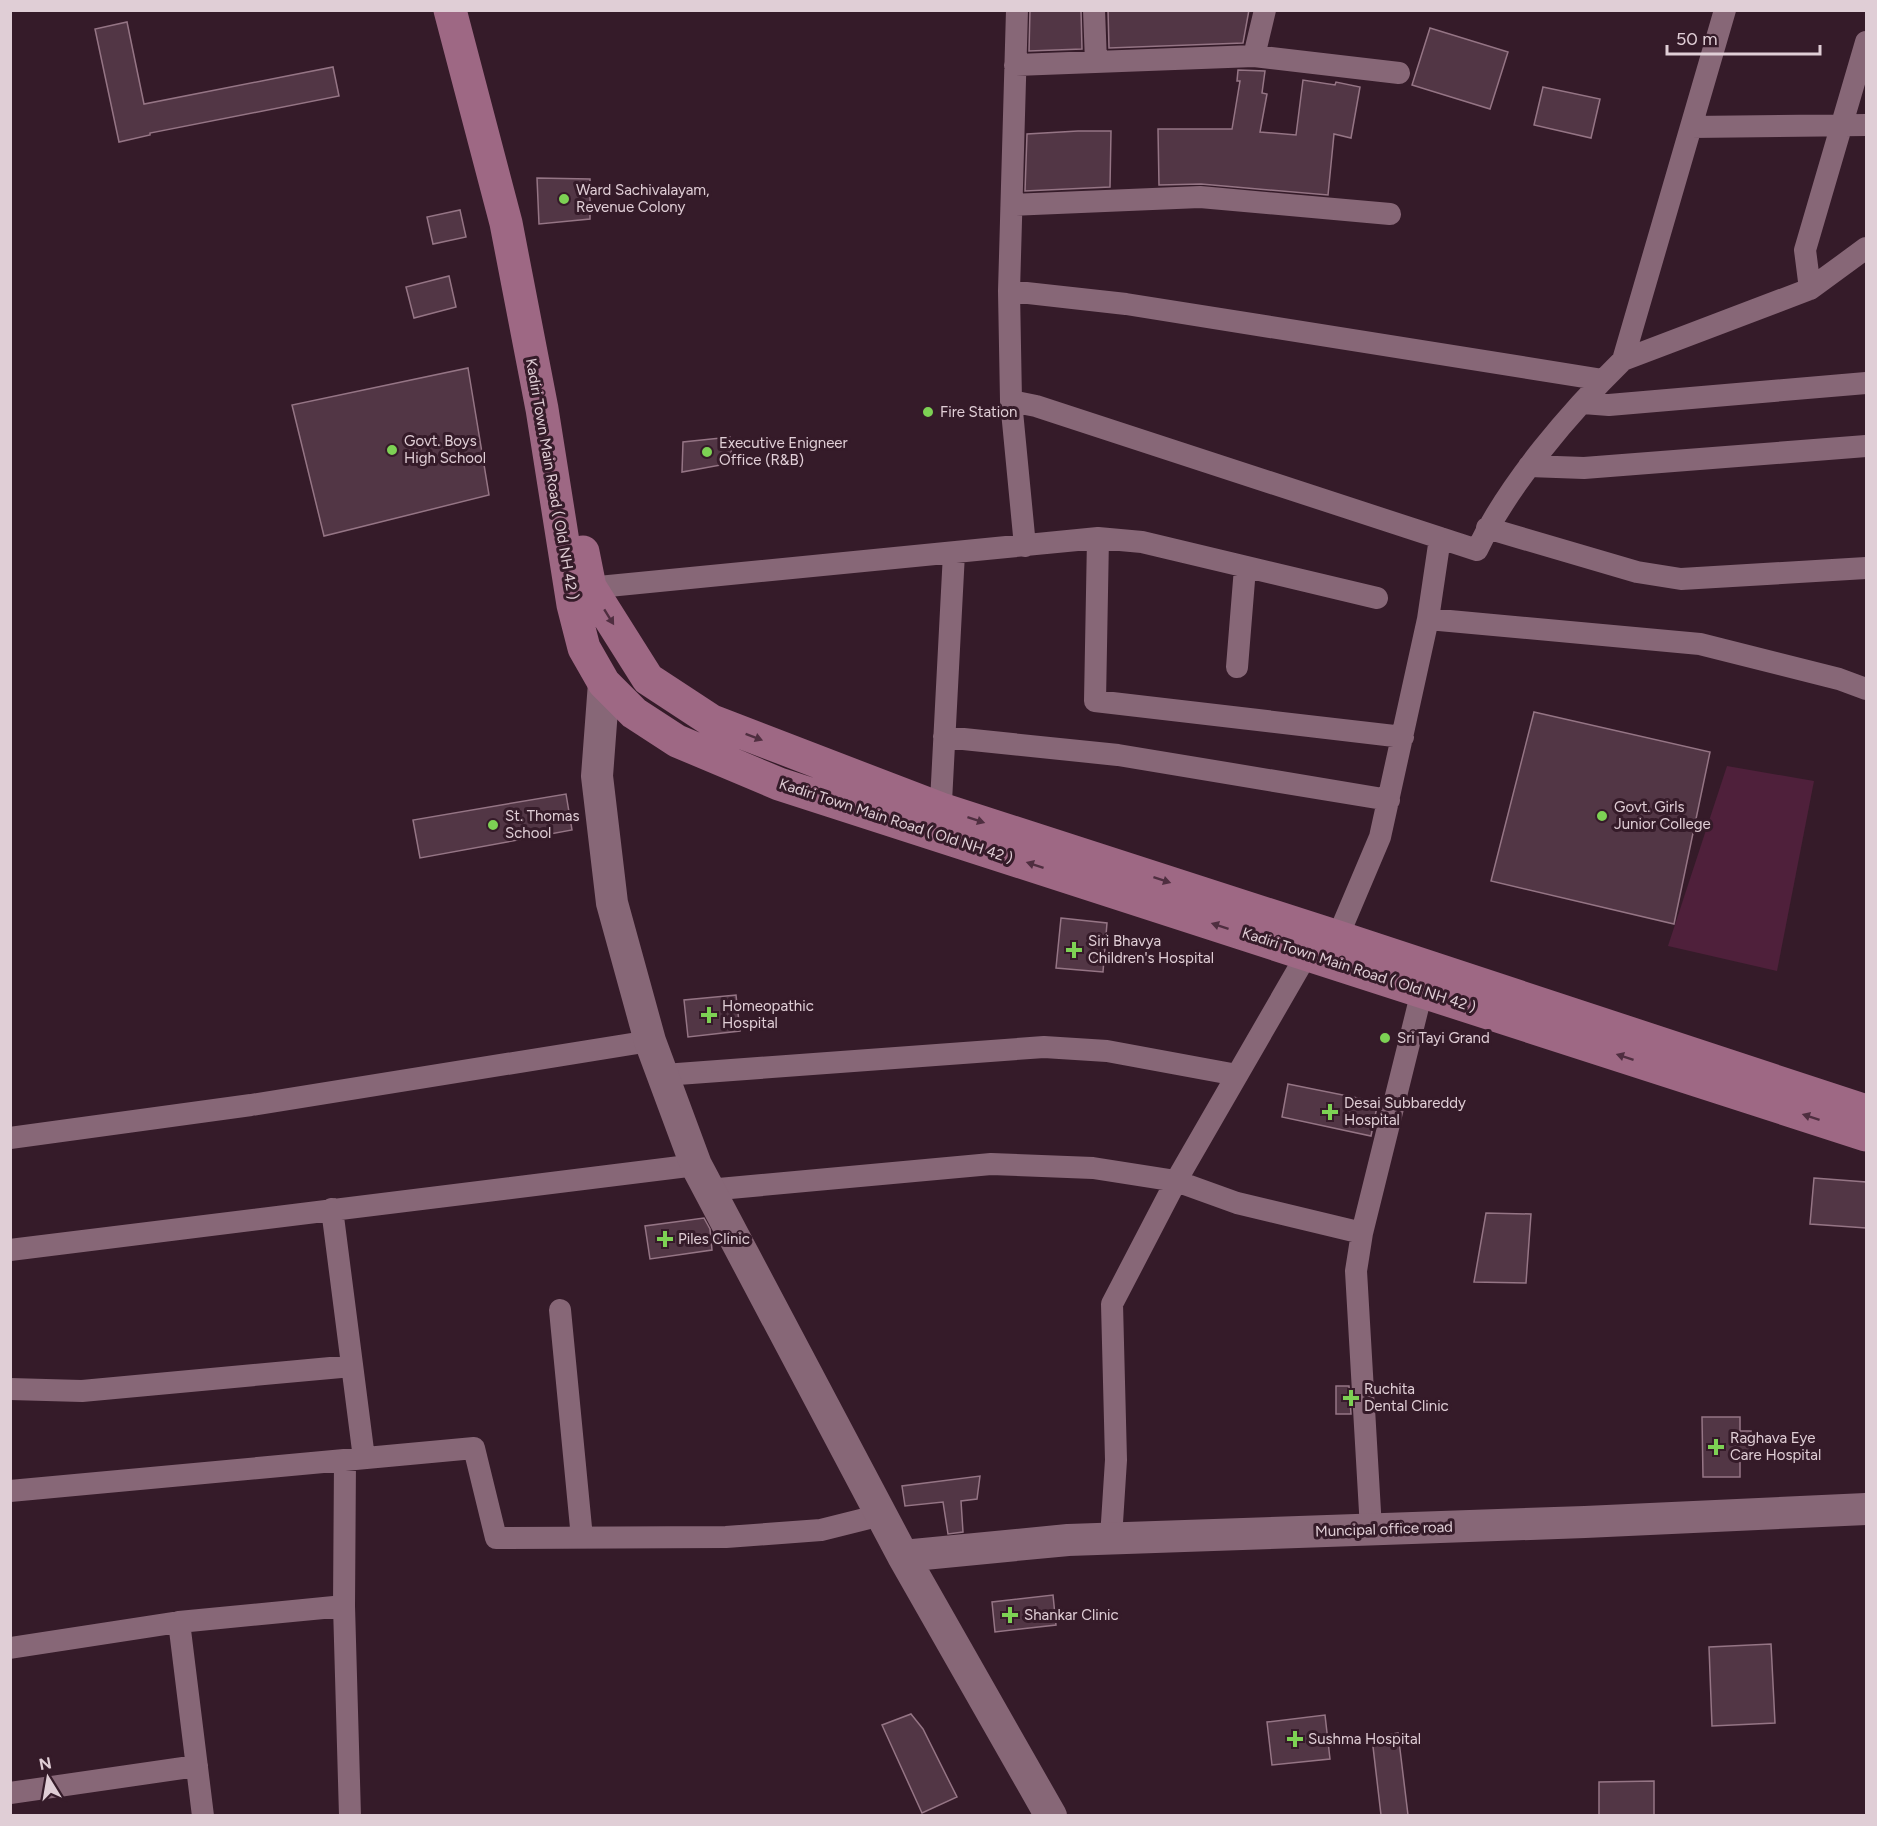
<svg xmlns="http://www.w3.org/2000/svg" width="1877" height="1826" viewBox="0 0 1877 1826" font-family="Figtree,sans-serif">
	<style>
		.green { fill: #4f203b }
		.building { fill: #523645; stroke: #957585; stroke-width: 1.5 }
		.lines { fill: none; stroke-linecap: round; stroke-linejoin: round }
		.street { stroke: #876777; stroke-width: 22 }
		.secondary { stroke: #876777; stroke-width: 32 }
		.primary { stroke: #9e6884; stroke-width: 33 }
		.oneway { fill: #4f2e40 }
		.poi-dot { fill: #7dd154; stroke: #351b29; stroke-width: 2 }
		.labels { text-anchor: middle; dominant-baseline: central; stroke-width: 6; stroke-linejoin: round; paint-order: stroke }
		.poi-label { font-size: 15px; fill: #e0ced6; stroke: #351b29; text-anchor: start }
		.street-label { font-size: 15px; fill: #e0ced6; stroke: #351b29 }
	</style>
	<rect width="100%" height="100%" fill="#351b29"/>
	<!-- green -->
	<path class="green" d="M1727,766L1814,781L1777,971L1668,946Z"/>
	<!-- building -->
	<path class="building" d="M1030,10H1081L1082,49L1029,51Z
		M1108,10H1249L1243,43L1109,48Z
		M127,22L144,104L333,67L339,96L150,133V135L119,142L95,29Z
		M1430,28L1508,52L1490,109L1412,85Z
		M1238,70L1265,71L1262,93L1267,94L1260,132L1296,135L1303,80L1335,85L1336,82L1360,87L1351,138L1334,134L1328,195L1201,184L1159,185L1158,129H1232L1240,81H1237Z
		M1543,87L1600,99L1591,138L1534,125Z
		M1078,131H1111L1110,187L1025,191L1027,134Z
		M537,178L590,179V219L539,224Z
		M460,210L466,237L433,244L427,217Z
		M449,276L456,307L414,318L406,287Z
		M468,368L489,495L324,536L292,405Z
		M730,437L732,463L682,472L683,442Z
		M1534,712L1710,752L1674,924L1491,881Z
		M566,794L572,830L420,858L413,820Z
		M1061,918L1107,923L1103,972L1056,968Z
		M736,995L740,1031L688,1037L684,1000Z
		M1288,1084L1378,1102L1371,1136L1282,1117Z
		M1814,1178L1866,1182V1228L1810,1224Z
		M1486,1213L1531,1214L1526,1283L1474,1282Z
		M704,1218L710,1229L712,1250L650,1259L645,1226Z
		M1336,1386H1349L1351,1414H1336Z
		M1702,1417H1740V1431H1751V1458H1740V1477H1703Z
		M980,1476L977,1499L961,1501L963,1532L948,1534L943,1502L905,1506L902,1486Z
		M1053,1595L1056,1625L995,1632L992,1602Z
		M1771,1644L1775,1723L1712,1726L1709,1647Z
		M911,1714L923,1729L957,1797L922,1813L882,1725Z
		M1325,1715L1330,1759L1272,1765L1267,1722Z
		M1398,1733L1408,1815H1381L1372,1738Z
		M1654,1781V1815H1599V1782Z"/>
	<g class="lines">
		<!-- street -->
		<path class="street" d="M1017,10L1009,291L1011,401L1025,546
			M1094,10L1096,62
			M1254,56L1265,10
			M1015,65L1254,56L1399,73
			M1691,127L1866,125
			M1012,205L1200,197L1390,214
			M1810,289L1805,250L1866,42
			M1009,291L1126,304L1603,380
			M1623,360L1810,289L1866,248
			M1011,401L1036,406L1477,550C1509,483 1570,412 1623,360L1725,10
			M1583,403L1609,405L1866,383
			M1529,466L1584,468L1866,446
			M1487,528L1637,572L1681,579L1866,568
			M1098,538L1095,701L1403,737
			M578,589L1098,538L1142,542L1377,598
			M1428,619L1700,644L1839,679L1866,689
			M1237,667L1245,568
			M944,737L1118,755L1389,800
			M940,821L954,553
			M1333,948L1380,837L1428,619L1440,538
			M664,1075L1044,1047L1107,1051L1237,1075
			M10,1138L251,1105L650,1041
			M708,1190L991,1164L1093,1168L1176,1181L1237,1203L1362,1233
			M332,1209L364,1458
			M10,1250L696,1165
			M560,1310L582,1538
			M10,1389L82,1391L352,1366
			M345,1460L344,1606L350,1816
			M10,1491L474,1448L496,1538L726,1537L821,1530L881,1515
			M1371,1529L1356,1271L1362,1233L1422,991
			M1111,1538L1116,1460L1112,1304L1176,1181L1307,954
			M179,1622L203,1816
			M10,1648L179,1622L344,1606
			M10,1793L197,1766"/>
		<!-- secondary -->
		<path class="secondary" d="M604,683L597,776L612,903L650,1041L696,1165L903,1556L1051,1816
			M903,1556L1068,1540L1585,1522L1866,1509"/>
		<!-- primary -->
		<path class="primary" d="M450,10L506,223L542,409L573,605L584,648L604,683L634,713L677,741L779,784L1866,1135
			M583,552L590,587L648,679L712,721L941,809L1338,937L1866,1111"/>
	</g>
	<!-- one-way arrows -->
	<defs><path id="oneway-solid" d="M-6-.8H1V-3.2L6.5 0L1 3.2V.8H-6Z" transform="scale(1.5)"/></defs>
	<g class="oneway">
		<use href="#oneway-solid" transform="translate(609 617) rotate(58)"/>
		<use href="#oneway-solid" transform="translate(754 737) rotate(21)"/>
		<use href="#oneway-solid" transform="translate(976 820) rotate(18)"/>
		<use href="#oneway-solid" transform="translate(1035 865) rotate(-162)"/>
		<use href="#oneway-solid" transform="translate(1162 880) rotate(18)"/>
		<use href="#oneway-solid" transform="translate(1220 926) rotate(-162)"/>
		<use href="#oneway-solid" transform="translate(1625 1057) rotate(-162)"/>
		<use href="#oneway-solid" transform="translate(1811 1117) rotate(-162)"/>
	</g>
	<!-- markers -->
	<g class="poi-dot">
		<circle cx="564" cy="199" r="6"/>
		<circle cx="928" cy="412" r="6"/>
		<circle cx="392" cy="450" r="6"/>
		<circle cx="707" cy="452" r="6"/>
		<circle cx="1602" cy="816" r="6"/>
		<circle cx="493" cy="825" r="6"/>
		<path d="M1071 941h6v6h6v6h-6v6h-6v-6h-6v-6h6z"/>
		<path d="M706 1006h6v6h6v6h-6v6h-6v-6h-6v-6h6z"/>
		<circle cx="1385" cy="1038" r="6"/>
		<path d="M1327 1103h6v6h6v6h-6v6h-6v-6h-6v-6h6z"/>
		<path d="M662 1230h6v6h6v6h-6v6h-6v-6h-6v-6h6z"/>
		<path d="M1348 1389h6v6h6v6h-6v6h-6v-6h-6v-6h6z"/>
		<path d="M1713 1438h6v6h6v6h-6v6h-6v-6h-6v-6h6z"/>
		<path d="M1007 1606h6v6h6v6h-6v6h-6v-6h-6v-6h6z"/>
		<path d="M1292 1730h6v6h6v6h-6v6h-6v-6h-6v-6h6z"/>
	</g>
	<g class="labels">
		<!-- poi labels -->
		<g class="poi-label">
			<text x="576" y="190">Ward Sachivalayam,<tspan x="576" dy="17">Revenue Colony</tspan></text>
			<text x="940" y="412">Fire Station</text>
			<text x="404" y="441">Govt. Boys<tspan x="404" dy="17">High School</tspan></text>
			<text x="719" y="443">Executive Enigneer<tspan x="719" dy="17">Office (R&amp;B)</tspan></text>
			<text x="1614" y="807">Govt. Girls<tspan x="1614" dy="17">Junior College</tspan></text>
			<text x="505" y="816">St. Thomas<tspan x="505" dy="17">School</tspan></text>
			<text x="1088" y="941">Siri Bhavya<tspan x="1088" dy="17">Children's Hospital</tspan></text>
			<text x="722" y="1006">Homeopathic<tspan x="722" dy="17">Hospital</tspan></text>
			<text x="1397" y="1038">Sri Tayi Grand</text>
			<text x="1344" y="1103">Desai Subbareddy<tspan x="1344" dy="17">Hospital</tspan></text>
			<text x="678" y="1239">Piles Clinic</text>
			<text x="1364" y="1389">Ruchita<tspan x="1364" dy="17">Dental Clinic</tspan></text>
			<text x="1730" y="1438">Raghava Eye<tspan x="1730" dy="17">Care Hospital</tspan></text>
			<text x="1024" y="1615">Shankar Clinic</text>
			<text x="1308" y="1739">Sushma Hospital</text>
		</g>
		<!-- street labels -->
		<g class="street-label">
			<text transform="translate(552 479) rotate(80)">Kadiri Town Main Road ( Old NH 42 )</text>
			<text transform="translate(896 821) rotate(18)">Kadiri Town Main Road ( Old NH 42 )</text>
			<text transform="translate(1359 970) rotate(18)">Kadiri Town Main Road ( Old NH 42 )</text>
			<text transform="translate(1384 1529) rotate(-2)">Muncipal office road</text>
		</g>
	</g>
	<!-- border -->
	<rect width="1877" height="1826" fill="none" stroke="#e0ced6" stroke-width="24"/>
	<!-- north arrow -->
	<g transform="translate(48 1778) rotate(349)" stroke="#351b29" stroke-width="4.5" paint-order="stroke">
	<path d="M0-4.5L10 22L0 15L-10 22Z" fill="#e0ced6"/>
	<text y="-9" font-size="16" font-weight="bold" text-anchor="middle" fill="#e0ced6">N</text>
	</g>
	<!-- scale -->
	<path d="M1667 45v9h153v-9" fill="none" stroke="#e0ced6" stroke-width="3"/>
	<text x="1676" y="45" font-size="18" fill="#e0ced6" stroke="#351b29" stroke-width="4.5" paint-order="stroke">50 m</text>
</svg>
